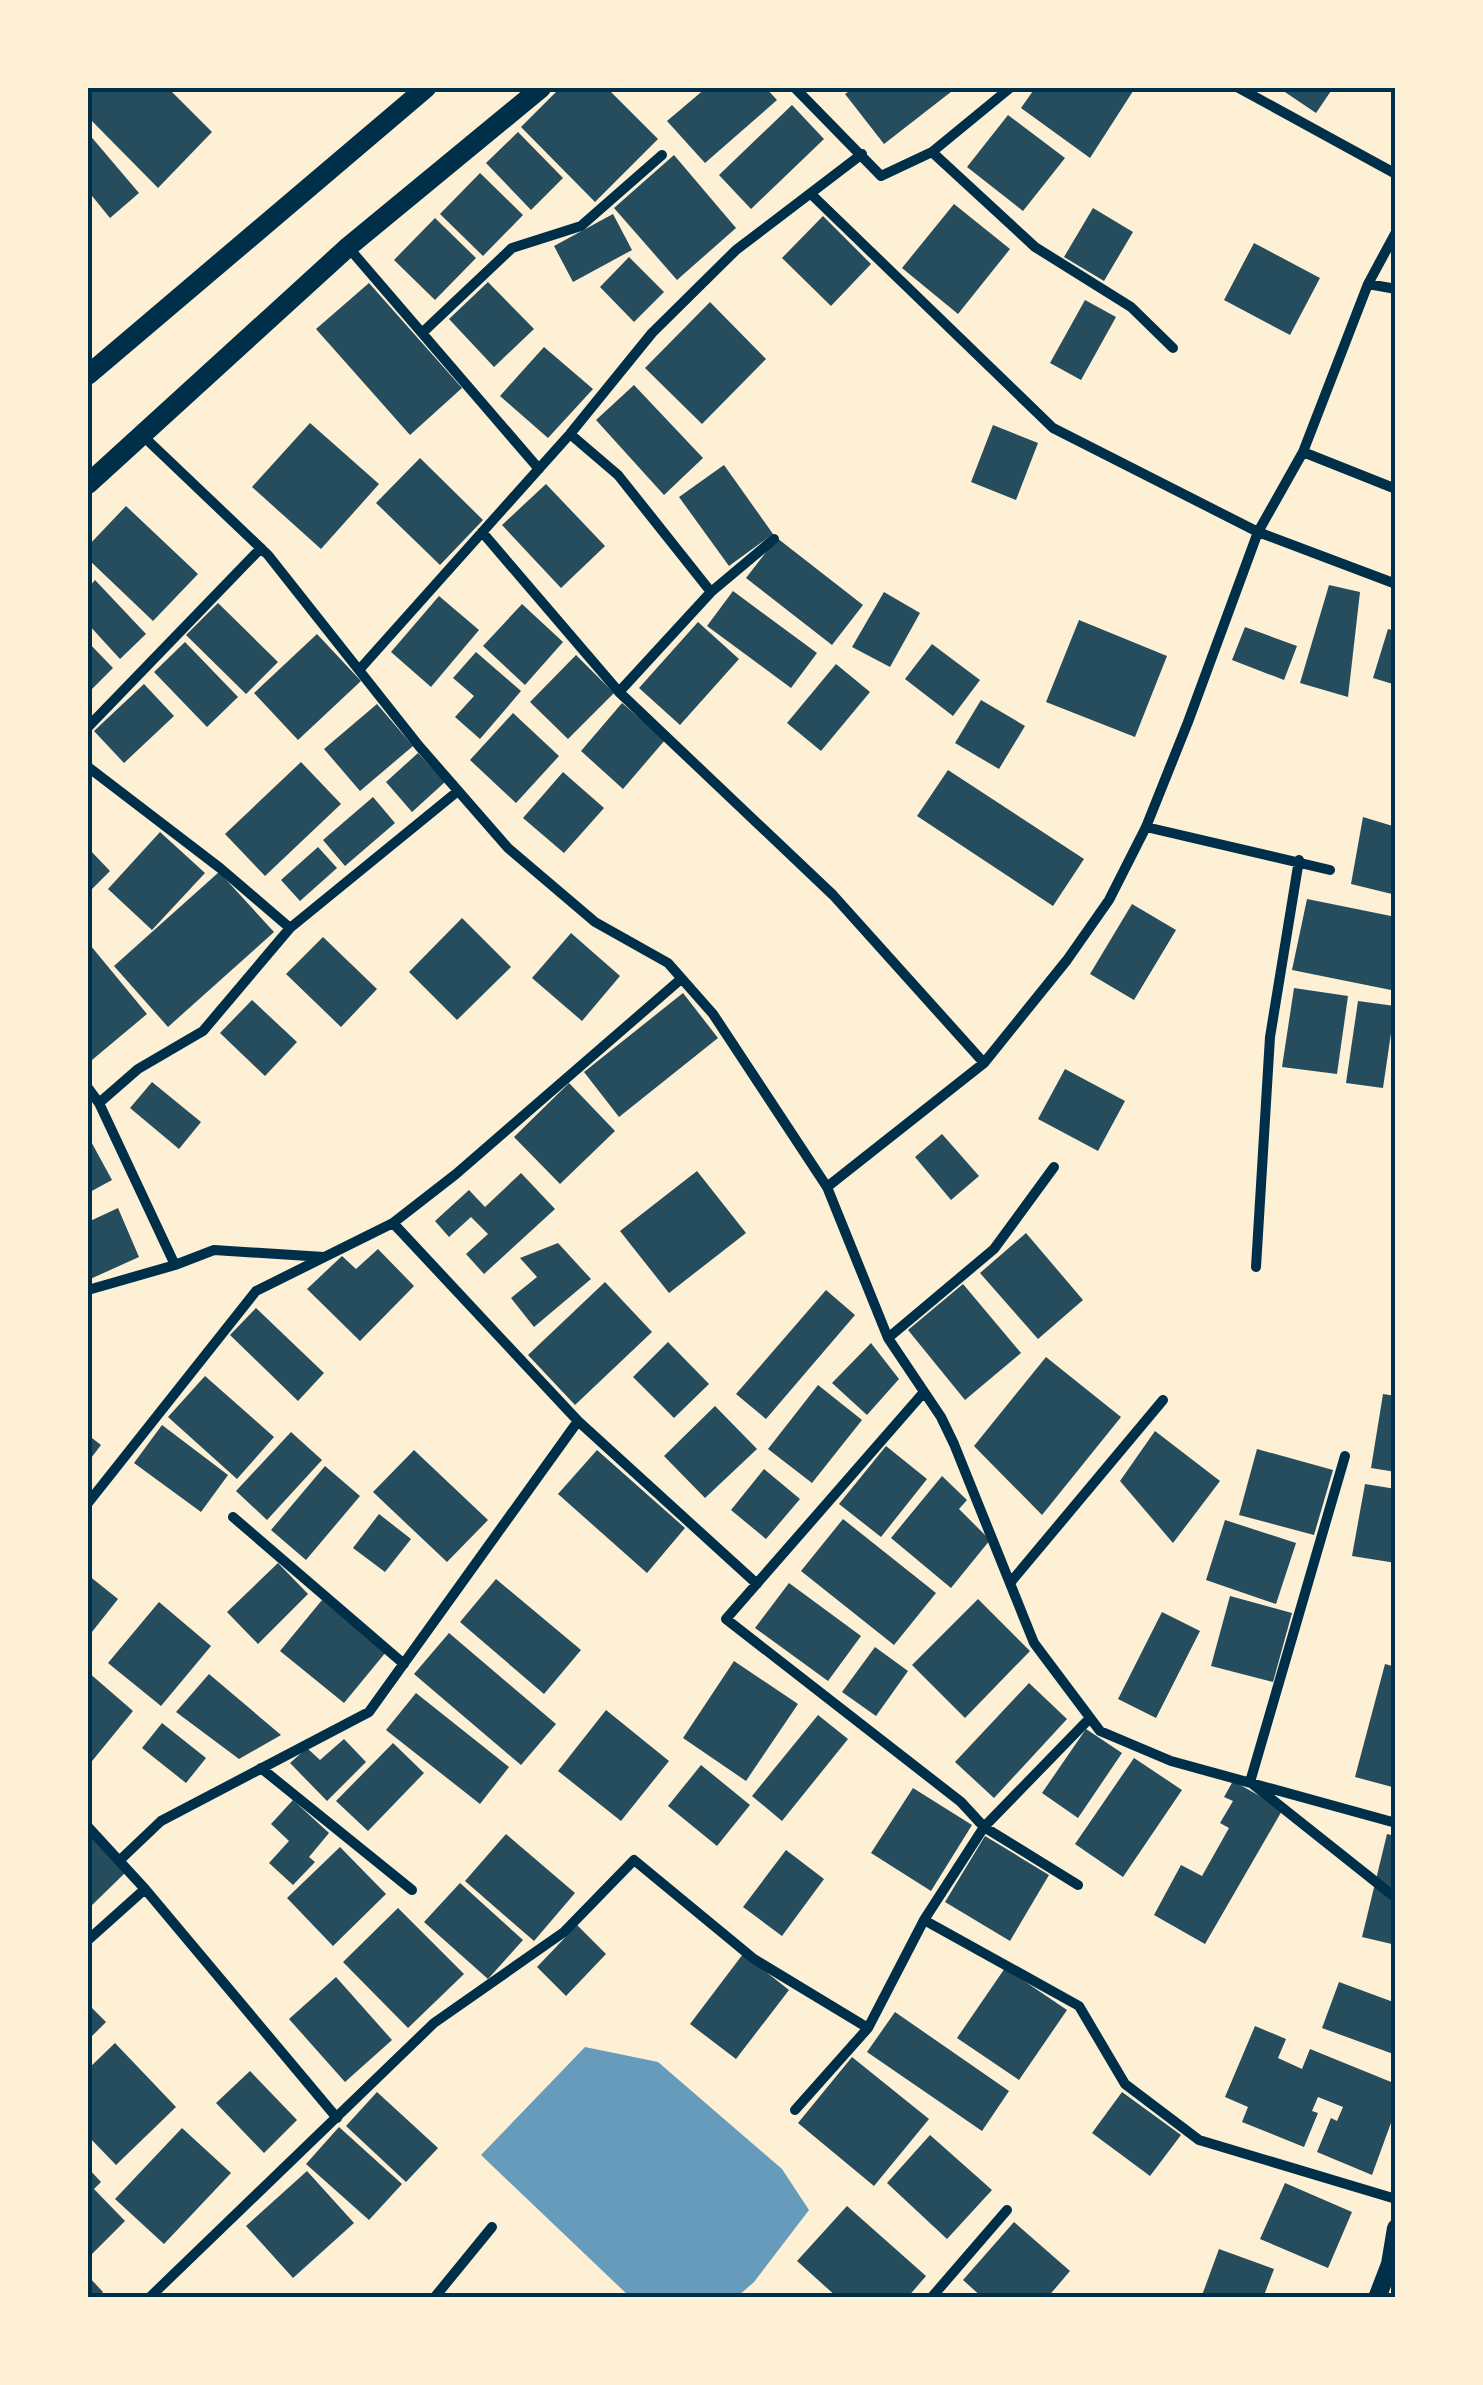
<svg xmlns="http://www.w3.org/2000/svg" width="1483" height="2385" viewBox="0 0 1483 2385" font-family="'IBM Plex Serif',serif">
	<style>
		.water { fill: #669bbc }
		.building { fill: #264d5e }
		.lines { fill: none; stroke-linecap: round; stroke-linejoin: round }
		.minor { stroke: #003049; stroke-width: 10 }
		.tertiary { stroke: #003049; stroke-width: 18 }
		.secondary { stroke: #003049; stroke-width: 20 }
		.neatline { fill: none; stroke: #003049; stroke-width: 4 }
	</style>
	<rect width="100%" height="100%" fill="#fdf0d5"/>
	<!-- water -->
	<path class="water" d="M585,2047L658,2062L782,2169L809,2210L754,2282L737,2297H630L481,2155Z"/>
	<!-- building -->
	<path class="building" d="M94,88H168L212,132L158,188L88,117V94Z
		M560,88H607L658,139L595,202L521,127Z
		M706,88H766L777,100L705,163L667,121Z
		M854,88H956L884,144L845,94Z
		M1035,88H1135L1090,158L1021,108Z
		M1279,88H1333L1316,113Z
		M792,105L824,139L751,209L719,175Z
		M1008,115L1065,158L1023,211L967,167Z
		M518,132L563,178L531,210L486,163Z
		M88,133L139,193L110,218L88,191Z
		M674,155L736,228L677,280L614,208Z
		M480,173L523,215L483,256L440,214Z
		M954,204L1010,249L958,314L902,268Z
		M1093,208L1133,232L1104,281L1064,257Z
		M613,214L632,250L573,282L554,246Z
		M823,216L871,264L831,306L782,258Z
		M435,218L476,258L435,300L394,260Z
		M1254,243L1320,278L1290,335L1224,300Z
		M629,257L664,292L634,322L600,287Z
		M488,282L534,329L494,367L449,319Z
		M369,283L462,388L410,435L316,329Z
		M1085,300L1116,317L1081,380L1050,363Z
		M710,302L766,359L702,424L645,368Z
		M544,347L593,389L548,438L500,396Z
		M634,385L703,458L664,495L596,420Z
		M310,423L379,484L321,549L252,487Z
		M993,425L1038,443L1016,500L971,482Z
		M420,458L483,520L440,565L376,503Z
		M724,465L773,534L729,566L679,497Z
		M546,484L605,546L561,588L502,525Z
		M126,506L198,574L153,621L88,559V546Z
		M777,538L863,605L832,645L746,578Z
		M95,580L146,634L120,659L88,624V588Z
		M1329,585L1360,592L1348,697L1300,683Z
		M733,591L817,653L791,688L707,626Z
		M884,592L920,613L890,667L852,647Z
		M439,596L479,630L431,687L391,652Z
		M218,603L278,662L246,694L186,635Z
		M522,604L563,642L525,685L483,646Z
		M1079,620L1167,656L1135,737L1046,702Z
		M698,622L739,659L680,725L639,688Z
		M1245,627L1297,646L1284,680L1232,660Z
		M1388,629L1396,631V685L1373,678Z
		M317,634L361,681L298,740L254,693Z
		M88,642L113,668L88,693Z
		M185,642L238,697L207,727L154,672Z
		M932,644L980,680L953,716L905,679Z
		M476,652L521,691L480,739L455,717L474,696L453,678Z
		M576,655L614,693L568,739L530,702Z
		M836,664L870,692L821,751L787,723Z
		M144,684L174,716L124,763L94,731Z
		M981,700L1025,726L999,769L955,743Z
		M622,703L665,740L623,789L581,751Z
		M377,704L413,746L360,791L324,749Z
		M513,713L559,756L516,803L470,760Z
		M418,753L445,782L412,812L386,782Z
		M301,762L341,804L265,876L225,834Z
		M948,770L1084,859L1053,906L917,816Z
		M563,772L604,808L564,853L523,818Z
		M373,797L395,823L345,866L323,840Z
		M1363,817L1396,827V895L1351,884Z
		M160,832L205,873L152,930L108,889Z
		M318,847L337,868L300,901L281,880Z
		M88,848L110,871L88,893Z
		M219,872L274,932L168,1027L114,966Z
		M1307,899L1396,917V991L1292,970Z
		M1132,904L1176,930L1134,1000L1090,974Z
		M462,918L511,967L457,1020L409,972Z
		M571,933L620,976L582,1021L532,978Z
		M323,937L377,989L341,1027L286,974Z
		M91,946L147,1014L92,1060L88,1055V949Z
		M1294,988L1348,996L1337,1074L1282,1067Z
		M683,993L718,1038L619,1117L584,1072Z
		M252,1000L297,1042L265,1076L220,1033Z
		M1358,1001L1395,1006L1383,1088L1346,1083Z
		M1065,1069L1125,1101L1098,1151L1038,1119Z
		M152,1082L201,1122L179,1149L130,1108Z
		M569,1083L615,1131L560,1184L514,1137Z
		M942,1134L979,1176L951,1200L915,1157Z
		M88,1136L112,1180L88,1193Z
		M697,1171L746,1233L669,1293L620,1231Z
		M521,1173L555,1209L484,1274L466,1254L488,1234L471,1217L449,1237L435,1221L469,1190L485,1207Z
		M118,1208L139,1257L88,1280V1222Z
		M1026,1233L1083,1300L1038,1339L980,1273Z
		M558,1243L591,1279L534,1327L511,1298L537,1277L520,1258Z
		M378,1249L414,1286L360,1341L307,1289L342,1256L356,1269Z
		M605,1282L652,1332L575,1405L528,1355Z
		M963,1284L1021,1353L965,1400L908,1330Z
		M826,1290L855,1315L766,1419L736,1394Z
		M256,1308L324,1373L298,1401L230,1335Z
		M668,1342L709,1384L674,1418L633,1377Z
		M871,1343L899,1379L867,1415L832,1383Z
		M1046,1357L1121,1417L1042,1515L974,1446Z
		M205,1376L274,1437L237,1479L168,1417Z
		M818,1385L862,1420L812,1483L768,1449Z
		M1383,1394L1396,1396V1472L1371,1468Z
		M715,1406L757,1449L705,1498L664,1456Z
		M162,1425L228,1475L201,1512L134,1463Z
		M1155,1431L1220,1481L1173,1543L1120,1481Z
		M291,1432L322,1460L267,1520L236,1491Z
		M88,1435L101,1445L88,1462Z
		M886,1446L927,1479L881,1537L839,1504Z
		M1257,1449L1333,1470L1314,1535L1239,1515Z
		M414,1450L488,1520L447,1562L373,1492Z
		M597,1450L685,1528L647,1573L558,1494Z
		M325,1466L360,1496L306,1560L271,1530Z
		M764,1469L800,1499L766,1539L731,1510Z
		M942,1476L967,1500L959,1509L990,1540L951,1588L891,1538Z
		M1365,1484L1396,1489V1563L1352,1556Z
		M379,1514L411,1539L385,1572L353,1548Z
		M843,1519L936,1593L894,1645L801,1571Z
		M1225,1520L1296,1543L1276,1604L1206,1580Z
		M278,1563L308,1594L258,1644L227,1612Z
		M88,1575L118,1599L88,1637Z
		M496,1579L581,1650L544,1694L460,1622Z
		M789,1583L861,1636L828,1681L755,1628Z
		M1230,1596L1292,1613L1273,1682L1211,1666Z
		M978,1599L1030,1651L965,1718L912,1665Z
		M322,1600L386,1652L344,1703L280,1651Z
		M159,1602L211,1646L161,1706L108,1663Z
		M1162,1612L1200,1631L1156,1718L1118,1699Z
		M449,1633L556,1724L521,1765L414,1674Z
		M875,1647L908,1671L876,1716L842,1692Z
		M734,1661L798,1704L746,1781L683,1738Z
		M1385,1664L1396,1667V1788L1355,1777Z
		M88,1672L133,1711L88,1766Z
		M209,1674L281,1735L239,1759L176,1712Z
		M1029,1683L1067,1719L994,1798L955,1762Z
		M416,1693L509,1767L480,1804L386,1730Z
		M606,1710L669,1761L621,1821L558,1771Z
		M818,1715L848,1739L782,1821L752,1796Z
		M162,1723L206,1758L186,1783L142,1748Z
		M1086,1729L1122,1753L1078,1818L1042,1793Z
		M344,1739L366,1762L327,1801L290,1763L307,1748L320,1760Z
		M393,1743L424,1773L368,1831L336,1801Z
		M1134,1758L1182,1790L1123,1877L1075,1844Z
		M701,1765L750,1805L717,1846L668,1806Z
		M1233,1781L1283,1809L1205,1944L1154,1915L1181,1865L1202,1876L1229,1828L1220,1823L1233,1801L1224,1797Z
		M913,1788L972,1825L931,1891L871,1853Z
		M293,1800L329,1833L309,1857L315,1862L293,1885L269,1863L289,1841L271,1824Z
		M88,1832L126,1872L88,1909Z
		M506,1834L575,1893L534,1941L465,1881Z
		M1387,1834L1396,1836V1945L1362,1937Z
		M985,1836L1049,1875L1010,1941L945,1902Z
		M340,1847L386,1894L333,1946L287,1898Z
		M786,1850L824,1879L782,1936L743,1907Z
		M460,1883L523,1940L488,1979L424,1922Z
		M398,1908L464,1974L408,2028L343,1962Z
		M577,1925L606,1954L566,1996L537,1967Z
		M743,1954L789,1990L736,2059L690,2024Z
		M1005,1968L1067,2010L1019,2080L957,2038Z
		M336,1977L392,2040L345,2082L289,2019Z
		M1339,1982L1396,2003V2055L1322,2028Z
		M88,2004L106,2022L88,2040Z
		M895,2012L1009,2091L982,2131L867,2052Z
		M1255,2026L1286,2039L1278,2058L1302,2069L1310,2049L1396,2084V2109L1372,2175L1317,2152L1331,2118L1337,2121L1343,2107L1318,2097L1312,2111L1318,2113L1304,2147L1242,2122L1248,2107L1225,2097Z
		M115,2043L176,2107L116,2165L88,2136V2069Z
		M852,2057L929,2119L874,2186L798,2123Z
		M250,2071L297,2120L264,2153L216,2103Z
		M377,2092L438,2148L406,2182L346,2126Z
		M1122,2092L1181,2135L1150,2176L1092,2133Z
		M339,2127L402,2184L369,2220L306,2164Z
		M182,2128L231,2173L164,2244L115,2199Z
		M930,2135L992,2190L947,2239L887,2183Z
		M88,2168L101,2182L94,2189L125,2221L88,2258Z
		M307,2171L354,2223L293,2278L246,2226Z
		M1285,2183L1352,2212L1328,2268L1260,2239Z
		M847,2206L926,2276L907,2298H838L797,2261Z
		M1014,2222L1070,2271L1047,2298H983L963,2280Z
		M1219,2249L1274,2269L1263,2298H1201Z
		M88,2276L103,2292L97,2298H88Z"/>
	<g class="lines">
		<!-- minor -->
		<path class="minor" d="M795,88L881,176L932,152L1010,88
			M1239,88L1396,174
			M932,152L1035,247L1131,307L1173,348
			M812,195L1053,428L1258,532L1396,584
			M348,247L539,469
			M1368,284L1396,289
			M422,333L512,248L581,226L662,155
			M570,434L618,475L711,592
			M142,435L268,555L419,746L508,848L595,922L668,963L713,1014L827,1187L888,1338L941,1417L954,1444L1034,1643L1100,1731L1171,1761L1396,1823
			M1303,452L1396,489
			M482,532L619,692L833,895L984,1063
			M359,670L570,434L652,333L736,250L862,154
			M619,692L711,592L774,539
			M88,727L261,548
			M88,767L220,868L290,928
			M1146,827L1330,870
			M88,1088L99,1103L175,1265
			M99,1103L138,1069L203,1031L290,928L458,791
			M827,1187L984,1063L1067,960L1109,900L1146,827L1188,722L1258,532L1303,452L1368,284L1396,232
			M393,1223L578,1421L757,1584
			M1256,1267L1270,1037L1299,860
			M88,1290L175,1265L214,1250L324,1257
			M888,1338L994,1249L1054,1167
			M924,1392L726,1619L961,1802L984,1827L1078,1885
			M1345,1456L1250,1782L1396,1898
			M88,1503L256,1291L393,1223L456,1174L681,979
			M233,1517L404,1664
			M1010,1583L1163,1400
			M261,1768L412,1890
			M88,1827L145,1889L337,2118
			M120,1860L161,1821L369,1712L578,1421
			M924,1920L1079,2006L1125,2084L1199,2140L1396,2199
			M88,1940L145,1889
			M795,2110L868,2028L924,1920L984,1827L1089,1719
			M149,2298L434,2023L564,1932L634,1860L754,1959L868,2028
			M434,2298L492,2227
			M931,2298L1007,2210"/>
		<!-- tertiary -->
		<path class="tertiary" d="M1377,2298L1390,2264L1396,2228"/>
		<!-- secondary -->
		<path class="secondary" d="M88,375L426,88
			M88,484L348,247L541,88"/>
	</g>
	<!-- border -->
	<rect width="1483" height="2385" fill="none" stroke="#fdf0d5" stroke-width="180"/>
	<rect x="90" y="90" width="1303" height="2205" class="neatline"/>
</svg>
